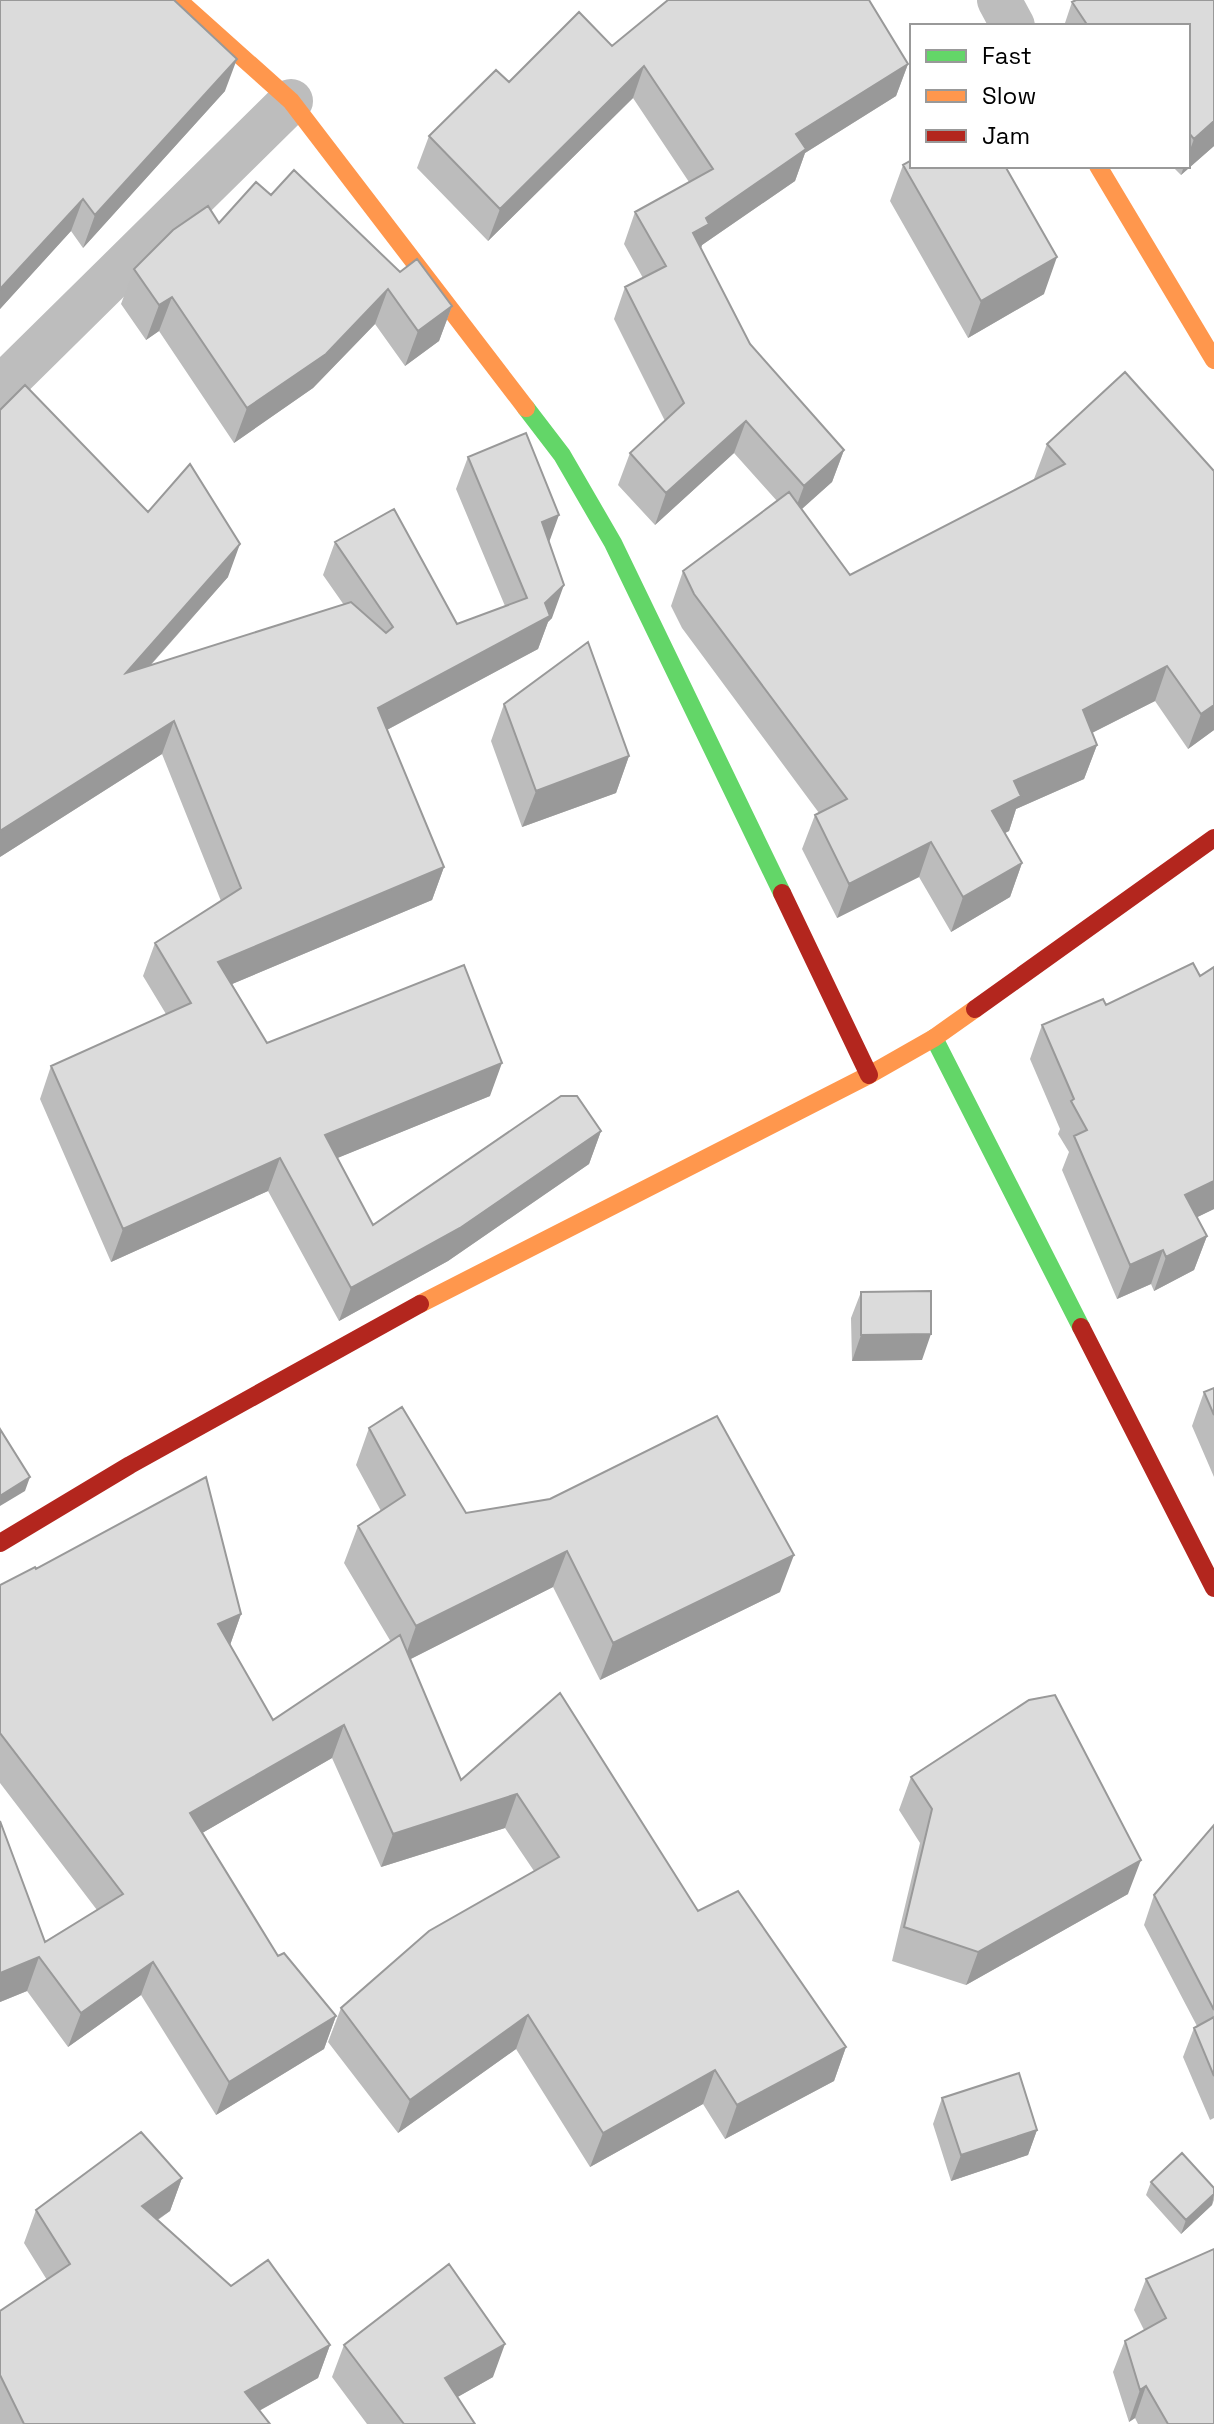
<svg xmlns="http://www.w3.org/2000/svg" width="1214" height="2424" viewBox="0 0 1214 2424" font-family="'Space Grotesk',sans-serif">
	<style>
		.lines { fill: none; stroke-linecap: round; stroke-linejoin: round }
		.street { stroke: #bdbdbd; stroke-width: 44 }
		.fast { stroke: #63d668; stroke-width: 18 }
		.slow { stroke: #ff974d; stroke-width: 18 }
		.jam { stroke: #b3261e; stroke-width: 18 }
		.wall { fill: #bcbcbc }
		.shaded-wall { fill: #999 }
		.building { fill: #dbdbdb; stroke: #999; stroke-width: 2 }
	</style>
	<rect width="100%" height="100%" fill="#fff"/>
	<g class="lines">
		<!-- street -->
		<path class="street" d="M999,0L1013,26
			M0,388L291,101"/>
		<!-- fast -->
		<path class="fast" d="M526,408L562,455L613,543L782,893
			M934,1038L1081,1327"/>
		<!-- slow -->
		<path class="slow" d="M178,0L291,101L526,408
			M1098,166L1214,360
			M420,1304L869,1075L934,1038L975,1009"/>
		<!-- jam -->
		<path class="jam" d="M782,893L869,1075
			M975,1009L1214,838
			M1081,1327L1214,1588
			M0,1543L130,1465L420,1304"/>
	</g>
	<!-- wall -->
	<path class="wall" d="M0,0L225,91L83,248L71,231L0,309Z
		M1076,0H1214V146L1181,175L1172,166H1188V26H1064L1072,2Z
		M612,46L908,64L896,96L805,153L795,181L702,245L701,248L750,344L844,450L832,482L801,509L850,575L1035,480L1034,479L1047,444L1125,372L1214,730L1188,749L1155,701L1092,733L1097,745L1084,779L1016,809L1009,831L1005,833L1022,863L1010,897L951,932L919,877L837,918L802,849L815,815L819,813L682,628L671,606L683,571L777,501L734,453L655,525L618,485L630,453L665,421L614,319L625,287L643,278L624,244L635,212L689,182L633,98L488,241L417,168L429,136L509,82Z
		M903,165L1044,294L968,338L890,201Z
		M271,195L400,272L452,306L439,341L405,366L375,324L313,388L234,443L159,331L146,340L121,304L134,269Z
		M468,457L549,542L552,618L548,622L538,649L387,730L444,867L432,900L232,984L267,1043L490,1096L337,1158L373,1225L601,1131L589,1164L448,1261L339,1321L268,1191L111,1262L40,1099L51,1066L166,1014L143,976L155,943L221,901L162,754L0,857L148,512L228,577L150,666L344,605L323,575L335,542L457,624L505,606L456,489Z
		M504,704L629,756L616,793L522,827L491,741Z
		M1042,1025L1214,1209L1197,1217L1207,1236L1194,1270L1154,1291L1151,1284L1117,1299L1062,1170L1069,1152L1058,1134L1060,1129L1030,1059Z
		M861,1292L922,1360L852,1361L851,1318Z
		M1214,1388V1477L1192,1426L1204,1392Z
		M369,1428L466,1513L780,1592L600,1680L553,1587L410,1659L461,1780L560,1693L698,1911L846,2047L834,2081L725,2139L703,2104L590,2167L516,2049L398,2133L328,2042L341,2008L534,1871L505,1828L381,1867L332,1758L202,1833L278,1956L336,2016L324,2049L216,2115L141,1995L68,2047L27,1991L0,2002V1821L45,1942L97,1910L0,1783V1585L36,1569L241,1614L230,1645L273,1720L391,1642L344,1563L358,1526L381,1511L356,1465Z
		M911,1777L1128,1894L966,1985L892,1961L920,1843L899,1810Z
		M1214,1825V2118L1210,2120L1183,2057L1194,2028L1197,2026L1144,1925L1154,1895Z
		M942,2098L1037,2130L1028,2155L951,2181L933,2124Z
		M182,2178L170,2211L158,2220L231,2286L330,2345L318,2378L259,2411L270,2424H0V2311L47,2280L24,2243L36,2210Z
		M1151,2182L1214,2188V2200L1212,2205L1181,2234L1146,2195Z
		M1214,2249V2424H1138L1135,2418L1129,2422L1113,2372L1125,2341L1144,2330L1134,2310L1146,2279Z
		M344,2345L493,2377L457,2397L475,2424H367L332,2377Z"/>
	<!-- shaded-wall -->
	<path class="shaded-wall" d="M237,59L225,91L83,248L95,215Z
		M908,64L896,96L805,153L795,181L702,245L698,256L693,233L706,218L796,134Z
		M644,66L633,98L488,241L500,209Z
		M1214,121V146L1181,175L1184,166H1188V155L1194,139Z
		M83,199L71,231L0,309V289Z
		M1057,257L1044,294L968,338L981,301Z
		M388,289L375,324L313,388L234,443L247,408Z
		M172,297L159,331L146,340L159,305Z
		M452,306L439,341L405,366L418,331Z
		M746,421L734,453L655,525L666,493Z
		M844,450L832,482L792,518L804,486Z
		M559,515L547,548L542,522Z
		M240,544L228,577L114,706L126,673Z
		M564,585L552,618L548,622L538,649L366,741L378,708L545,603Z
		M1167,666L1155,701L1070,744L1083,710Z
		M1214,705V730L1188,749L1201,714Z
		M174,721L162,754L0,857V831Z
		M1097,745L1084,779L1016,809L1009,831L979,846L992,811L1014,781Z
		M629,756L616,793L522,827L536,791Z
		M931,842L919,877L837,918L849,884Z
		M1022,863L1010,897L951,932L963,897Z
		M444,867L432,900L206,995L218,962Z
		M502,1063L490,1096L313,1168L325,1135Z
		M601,1131L589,1164L448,1261L339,1321L351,1288Z
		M280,1158L268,1191L111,1262L123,1229Z
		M1214,1181V1209L1173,1229L1185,1195Z
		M1207,1236L1194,1270L1154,1291L1166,1257Z
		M1163,1250L1151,1284L1117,1299L1130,1265Z
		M931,1334L922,1360L852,1361L861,1335Z
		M30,1477L25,1491L0,1506V1496Z
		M567,1551L553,1587L403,1663L416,1626Z
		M794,1555L780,1592L600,1680L613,1643Z
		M241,1614L229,1648L218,1624Z
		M344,1725L332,1758L178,1847L190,1813Z
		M517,1794L505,1828L381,1867L393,1834Z
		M1141,1860L1128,1894L966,1985L978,1952Z
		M39,1957L27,1991L0,2002V1973Z
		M153,1962L141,1995L68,2047L81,2013Z
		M528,2015L516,2049L398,2133L410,2100Z
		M336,2016L324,2049L216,2115L229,2082Z
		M846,2047L834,2081L725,2139L737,2105Z
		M715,2070L703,2104L590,2167L603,2133Z
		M1037,2130L1028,2155L951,2181L961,2155Z
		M182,2178L170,2211L130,2238L142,2206Z
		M1214,2194L1212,2205L1181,2234L1186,2220Z
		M505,2344L493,2377L433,2411L445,2378Z
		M330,2345L318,2378L235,2424L245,2392Z
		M1146,2386L1135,2418L1129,2422L1140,2390Z"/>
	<!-- building -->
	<path class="building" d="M0,0H174L237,59L95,215L83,199L0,289Z
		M668,0H869L908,64L796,134L806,149L706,218L709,224L693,233L750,344L844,450L804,486L746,421L666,493L630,453L684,403L625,287L666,266L635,212L713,169L644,66L500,209L429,136L496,70L509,82L579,12L612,46Z
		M1076,0H1214V121L1194,139L1188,132V26H1088L1072,2Z
		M912,160V166H1005L1057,257L981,301L903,165Z
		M294,170L400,272L417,259L452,306L418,331L388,289L326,354L247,408L172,297L159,305L134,269L173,230L208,206L219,223L256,182L271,195Z
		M1125,372L1214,471V705L1201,714L1167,666L1083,710L1097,745L1014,781L1021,796L992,811L1022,863L963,897L931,842L849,884L815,815L847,799L694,594L683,571L789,492L850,575L1065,464L1047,444Z
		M25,385L148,512L190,464L240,544L126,673L351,602L386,633L393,627L335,542L394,509L457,624L527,598L468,457L526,433L559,515L542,522L564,585L545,603L550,616L378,708L444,867L218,962L267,1043L464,965L502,1063L325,1135L373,1225L561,1096H577L601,1131L460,1228L351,1288L280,1158L123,1229L51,1066L191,1003L155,943L241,888L174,721L0,831V410Z
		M588,642L629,756L536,791L504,704Z
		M1193,963L1200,976L1214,967V1181L1185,1195L1207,1236L1166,1257L1163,1250L1130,1265L1074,1136L1087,1130L1071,1101L1074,1099L1042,1025L1103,999L1106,1005Z
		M931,1291V1334L861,1335V1292Z
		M1214,1388V1415L1204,1392Z
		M402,1407L466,1513L550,1499L717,1416L794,1555L613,1643L567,1551L416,1626L358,1526L405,1495L369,1428Z
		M0,1429L30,1477L0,1496Z
		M206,1477L241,1614L218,1624L273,1720L400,1635L461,1780L560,1693L698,1911L738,1891L846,2047L737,2105L715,2070L603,2133L528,2015L410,2100L341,2008L429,1931L559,1857L517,1794L393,1834L344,1725L190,1813L278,1956L284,1953L336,2016L229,2082L153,1962L81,2013L39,1957L0,1973V1821L45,1942L123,1894L0,1733V1585L35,1567L36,1569Z
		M1055,1695L1141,1860L978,1952L904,1927L932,1809L911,1777L1029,1700Z
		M1214,1825V2010L1154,1895Z
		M1214,2017V2076L1194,2028Z
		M1019,2073L1037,2130L961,2155L942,2098Z
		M141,2132L182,2178L142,2206L231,2286L268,2260L330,2345L245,2392L270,2424H24L0,2375V2311L70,2264L36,2210Z
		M1182,2153L1214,2188V2194L1186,2220L1151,2182Z
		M1214,2249V2424H1168L1146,2386L1140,2390L1125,2341L1166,2318L1146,2279Z
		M449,2264L505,2344L445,2378L475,2424H404L344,2345Z"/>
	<!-- legend -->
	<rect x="910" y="24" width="280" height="144" fill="#ffffff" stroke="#999999" stroke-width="2"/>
	<rect x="926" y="50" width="40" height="12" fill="#63d668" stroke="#999999" stroke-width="2"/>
	<text x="982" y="64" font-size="24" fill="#000000">Fast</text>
	<rect x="926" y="90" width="40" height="12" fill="#ff974d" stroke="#999999" stroke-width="2"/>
	<text x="982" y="104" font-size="24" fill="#000000">Slow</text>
	<rect x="926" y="130" width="40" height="12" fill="#b3261e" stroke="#999999" stroke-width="2"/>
	<text x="982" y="144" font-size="24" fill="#000000">Jam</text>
</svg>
